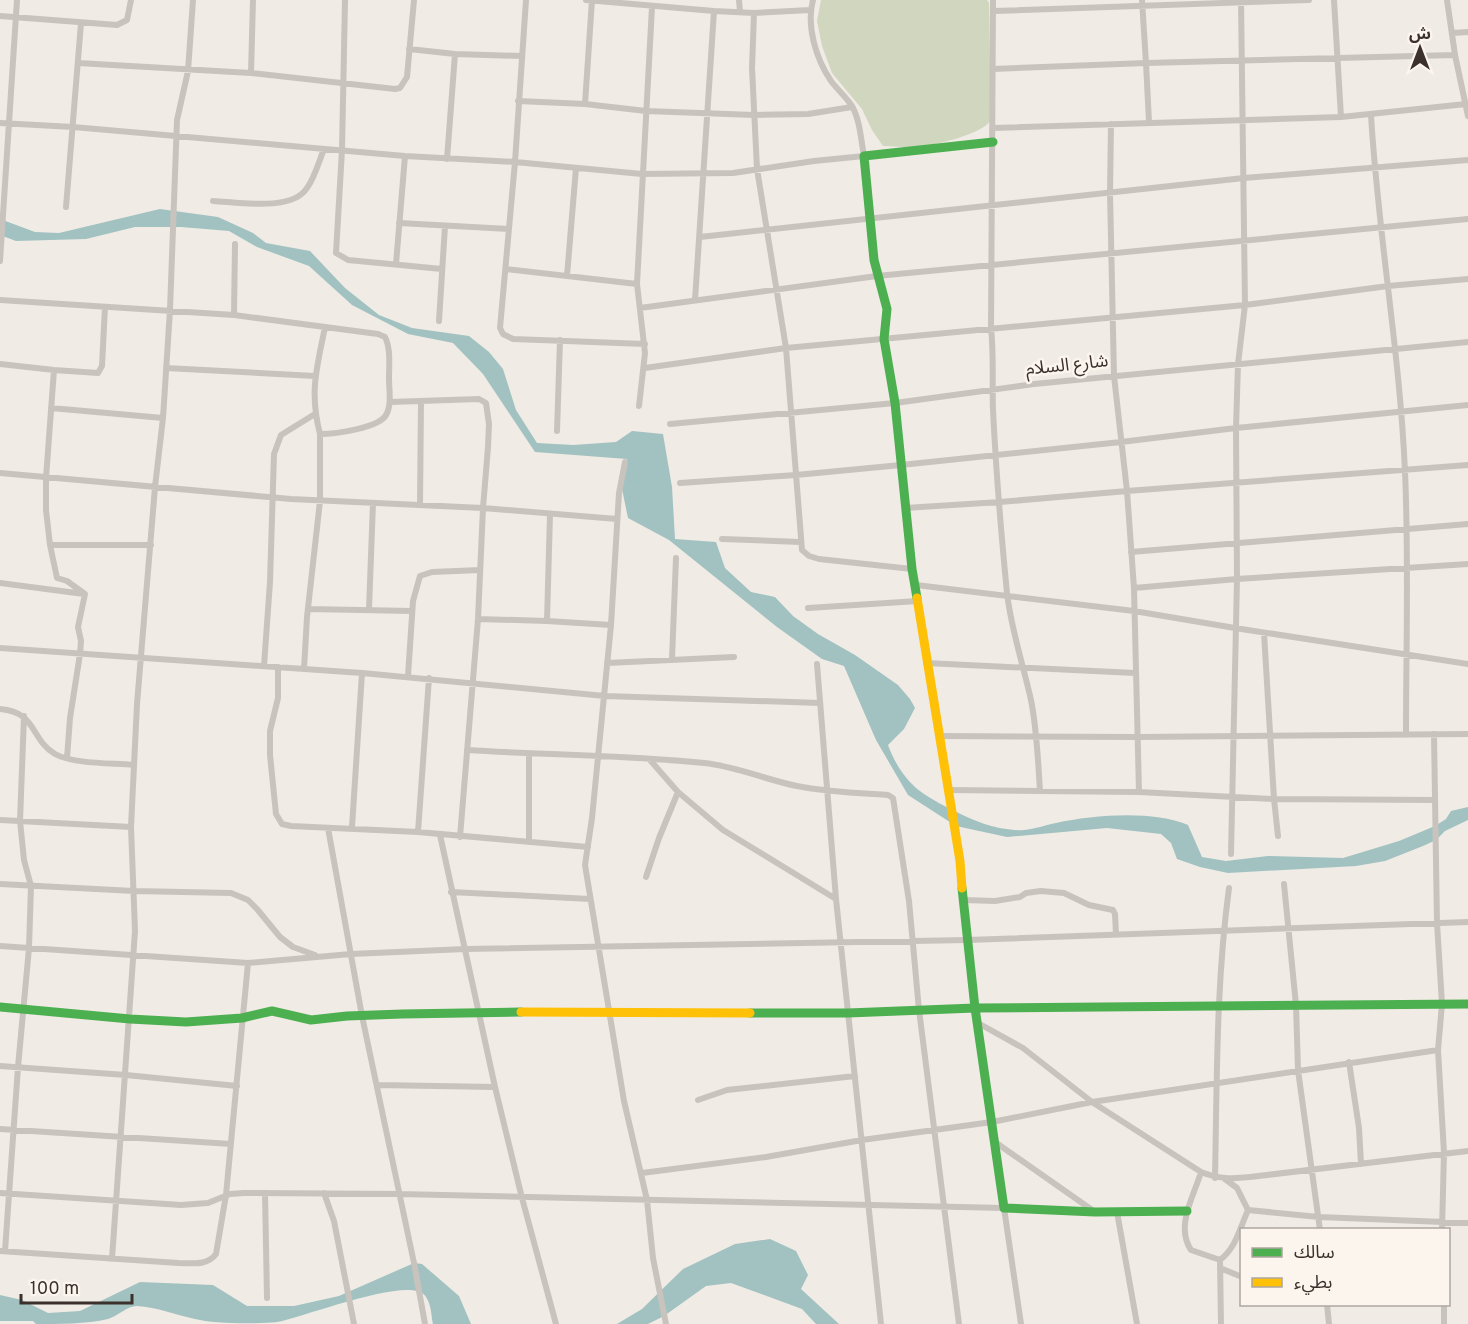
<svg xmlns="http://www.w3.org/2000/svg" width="1468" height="1324" viewBox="0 0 1468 1324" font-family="Overpass,'Noto Sans Arabic',sans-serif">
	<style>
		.green { fill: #d1d6bf }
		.water { fill: #a1c2c1 }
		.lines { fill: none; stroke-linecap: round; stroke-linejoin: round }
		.street { stroke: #c9c3be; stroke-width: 6 }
		.fast { stroke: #4caf50; stroke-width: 9 }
		.slow { stroke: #ffc107; stroke-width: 9 }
		.labels { text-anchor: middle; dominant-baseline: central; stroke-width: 5; stroke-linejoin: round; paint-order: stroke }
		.street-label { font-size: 18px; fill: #3b302b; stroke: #fbf5ee }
	</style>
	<rect width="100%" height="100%" fill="#f0ebe5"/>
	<!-- green -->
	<path class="green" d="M821,0H987L989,3L991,120C981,135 935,145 917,147C906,148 894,146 883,146L872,130L862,109L832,73L822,46L817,21Z"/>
	<!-- water -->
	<path class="water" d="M160,209L218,217L253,233L266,243L310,251L345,288L379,315L412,328L469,336L489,352L503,369L516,410L537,443L573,445L616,442L632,431L663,434L672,487L675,539L716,542L725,568L751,592L775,597L793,616L818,634L855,655L898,685L910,699L915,708L904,729L888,745C894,761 902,775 915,787C927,799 971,820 988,825C998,828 1014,831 1024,830C1035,829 1046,825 1056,823C1094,815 1152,810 1188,825L1202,857L1226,861L1268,856L1343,858L1399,841L1435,826L1446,819L1451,811L1468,807V820L1445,831L1436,840L1423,846L1385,861L1356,866L1228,873L1200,867L1177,859L1171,843L1161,834L1107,828L1007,837L956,826L908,795L876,740L844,666L822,659L777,627L669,540L628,518L622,489L627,459L535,452L483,374L453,343L408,334L352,305L309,266L257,247L229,231L181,227H135L86,239L16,241L0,235V219L35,232L59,233Z
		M770,1239L796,1251L808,1275L801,1289L839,1324H816L802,1309L731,1283L706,1286L664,1316L648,1324H617L642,1309L683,1269L735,1244Z
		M414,1263L422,1264L459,1296L471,1324H433C431,1313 431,1297 420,1292C396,1281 306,1316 277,1322C257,1324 215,1324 195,1319C176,1315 157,1307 137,1306C127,1306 118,1316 108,1319C86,1324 59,1324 36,1324L33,1321H0V1295L22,1300L48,1313L80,1311L140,1282L213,1285L247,1306H294L339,1296Z"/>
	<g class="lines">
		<!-- street -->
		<path class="street" d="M345,0L342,150L336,253L348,260L442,269
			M526,0L515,162L500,328L503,334L513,339L645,344
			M586,0L714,11L754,13L810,10
			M739,0L740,12
			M993,0L991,328C994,355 992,382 993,410C996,471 1001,532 1007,593C1011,629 1023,664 1031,700C1037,730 1038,761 1040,791
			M1142,0L1146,63L1455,55
			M1334,0L1341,117
			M1447,0L1455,55L1468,116
			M994,11L1309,0
			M754,13L752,68L757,169L786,348L802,550L809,556L819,559L912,569
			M0,16L117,25L127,20L131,0
			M1452,33L1468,32
			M409,49L455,54L521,56
			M78,63L251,73L395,89L400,88L407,77L414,0
			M993,69L1146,63L1149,122
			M251,73L253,0
			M518,101L585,104L646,111L754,115L808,114L852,107
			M585,104L592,0
			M1371,115C1378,235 1400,353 1405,472C1409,560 1406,648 1406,735
			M0,123L73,127L405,156L515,162L642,174L733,173L814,161L864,156C861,140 860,120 852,106C846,97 837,89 831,81C816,59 806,26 813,0
			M1111,124L1110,193L1114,376L1127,491L1134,588L1139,792
			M993,128L1341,117L1466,104
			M447,159L455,54
			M213,201C237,202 292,212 307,188C315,177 319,161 324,149
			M66,207L81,23
			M399,223L509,229
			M700,237L1244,178L1468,160
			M0,261L17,0
			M396,264L405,156
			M506,269L637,284
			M567,276L576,168
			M0,300L234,315L378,334L385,337C391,349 389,365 389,378C389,390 392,405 386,415C379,428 335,434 320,434V501L307,617L304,669
			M695,300L714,11
			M640,308L877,276L1468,219
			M234,315L235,244
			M439,321L445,226
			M0,364L54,370L98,373L102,366L105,307
			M166,368L315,376
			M645,368L786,348L1245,305L1388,286L1468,279
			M54,370L46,478V510L50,545L57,578L67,581L85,594L78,627L81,641L80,654L70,718L67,758
			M390,402L479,399L486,403L489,424L488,447L483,508L478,619L460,837
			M639,406L645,353L637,284L652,7
			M51,408L163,418
			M670,424L895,403L1034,384L1468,342
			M557,431L560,340
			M320,434C309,391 317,368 325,327
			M625,462L619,493L611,625L592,818L585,865L624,1101L647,1200L653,1258L666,1324
			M0,473L291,499L483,508L617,519
			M680,483L796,475L901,465L1121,442L1236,428L1468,405
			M420,505L421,401
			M905,508L1000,502L1127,491L1468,465
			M722,539L800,542
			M50,545H151
			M1131,552L1468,524
			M0,583L84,594
			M916,585L1134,611L1235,628L1468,664
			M1134,588L1237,579L1468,564
			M808,608L918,601
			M308,609L412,611
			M369,609L373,503
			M478,619L547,621L550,514
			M547,621L611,625
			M1264,633L1274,799L1278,836
			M0,648L362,673L605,696L820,703
			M672,659L676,558
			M607,663L734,657
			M926,663L1135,673
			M817,664L836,899L881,1324
			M264,666L270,582L274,454L281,435L315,414
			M278,667V698L270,731V755L276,814L282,824L291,826L418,832L588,847
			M408,676L413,601L420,576L432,572L480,570
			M0,709C37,712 30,739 55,754C73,764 112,763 133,765
			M1434,734L1437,923L1442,1004L1438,1050L1444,1153L1442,1230
			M941,736L1138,737L1468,734
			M467,750C546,755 625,755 704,763C736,766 766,780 797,786C827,792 857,793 888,795L893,798L909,901L919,1010L959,1324
			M650,760L678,792L723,830L836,899
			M949,790L1139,792L1274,799L1435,800
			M0,820L131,827
			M352,827L362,673
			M328,828L362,1016L414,1263L425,1324
			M418,832L429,678
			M440,835L495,1087L522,1198L556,1324
			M529,842V754
			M1231,854L1237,579L1236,428L1238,364L1245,305L1241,0
			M646,877L659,838L678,792
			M0,884L134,891L231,893L248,900L257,909L280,937L293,947L315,955
			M1284,884L1296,1005L1298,1070L1320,1230
			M451,892L590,899
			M964,900L995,901L1020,897L1026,893L1041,891L1064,893L1089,905L1113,910L1115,914L1116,934
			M0,946L248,963L351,954L465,949L967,940L1468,922
			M978,1023L1023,1048L1092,1102L1201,1172C1218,1179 1232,1179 1250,1177L1468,1151
			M1349,1062L1359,1128L1361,1164
			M0,1066L126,1075L237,1086
			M377,1085L495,1087
			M698,1100L727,1090L855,1076
			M0,1129L231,1144
			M995,1142L1095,1212
			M1201,1172C1194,1196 1175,1226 1191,1250L1220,1260C1236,1248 1240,1228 1248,1210
			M642,1173L766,1157L862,1140L992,1122L1092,1102L1438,1050
			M1215,1178C1217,1081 1216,984 1229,888
			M1225,1179L1237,1188L1248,1210L1319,1217L1468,1223
			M0,1193L181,1205L208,1203L230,1194L244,1193L399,1194L1004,1208L1021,1324
			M265,1193L267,1298
			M324,1193L334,1221L354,1324
			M1117,1212L1137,1324
			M0,1251L178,1263C193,1263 207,1266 216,1254L226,1195L248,963
			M5,1251L18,1067L29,948L31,886L24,860L20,821L24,716
			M112,1259L135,931L131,827L137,704L155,487L163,418L170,310L177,120L188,71L193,0
			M1220,1260L1221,1324
			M1220,1268L1242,1277
			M1327,1304L1329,1324
			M1444,1304V1324"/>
		<!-- fast -->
		<path class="fast" d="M917,598L912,569L895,403L884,339L887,309L874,260L864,156L993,142
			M962,888L975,1008L1004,1208L1095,1212L1187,1211
			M0,1007L130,1019L186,1022L242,1018L272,1011L311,1020L347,1016L402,1014L521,1012
			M750,1013H848L975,1008L1468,1004"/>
		<!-- slow -->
		<path class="slow" d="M917,598L960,861L962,888
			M521,1012L750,1013"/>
	</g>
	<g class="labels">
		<!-- street labels -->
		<g class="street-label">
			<text transform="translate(1067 366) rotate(-6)">شارع السلام</text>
		</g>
	</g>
	<!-- legend -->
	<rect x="1240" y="1228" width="210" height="78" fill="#fbf5ee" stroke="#aea6a0" stroke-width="1.5"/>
	<rect x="1252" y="1248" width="30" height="9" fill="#4caf50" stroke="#aea6a0" stroke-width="1.5"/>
	<text x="1294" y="1258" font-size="18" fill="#3b302b">سالك</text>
	<rect x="1252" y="1278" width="30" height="9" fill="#ffc107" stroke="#aea6a0" stroke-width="1.5"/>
	<text x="1294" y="1288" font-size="18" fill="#3b302b">بطيء</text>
	<!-- north arrow -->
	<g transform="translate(1420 48)" stroke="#fbf5ee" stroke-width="4.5" paint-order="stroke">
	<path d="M0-4.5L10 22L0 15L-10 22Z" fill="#3b302b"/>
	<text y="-9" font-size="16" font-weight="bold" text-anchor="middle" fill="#3b302b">ش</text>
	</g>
	<!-- scale -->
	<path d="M21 1294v9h111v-9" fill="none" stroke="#3b302b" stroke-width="3"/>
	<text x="30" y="1294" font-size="18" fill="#3b302b" stroke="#fbf5ee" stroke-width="4.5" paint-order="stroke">100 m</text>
</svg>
